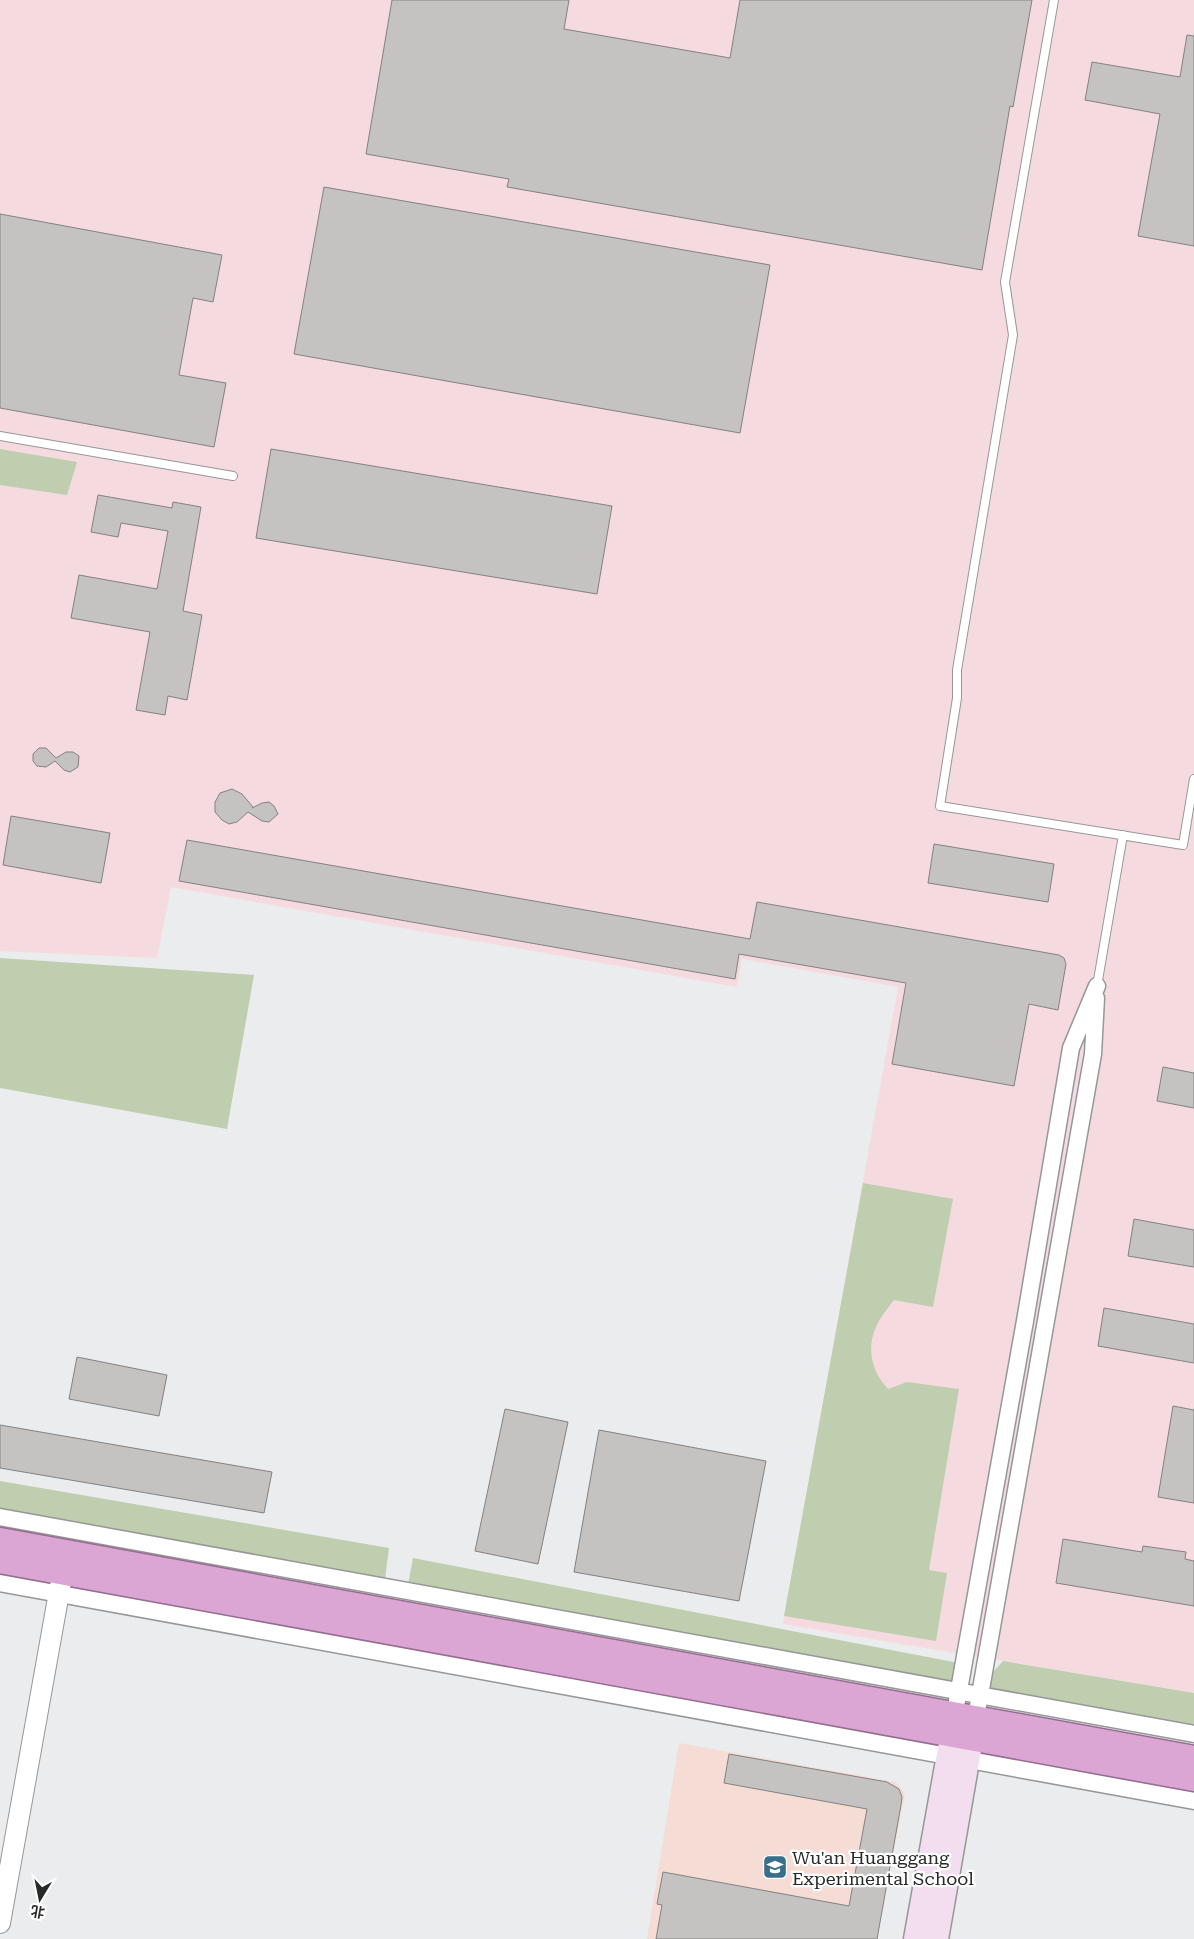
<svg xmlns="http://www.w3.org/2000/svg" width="1194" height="1939" viewBox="0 0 1194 1939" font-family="'Roboto Serif','Noto Sans SC',serif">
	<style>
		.industrial { fill: #f5dae0 }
		.education { fill: #f5dcd5 }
		.green { fill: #beceae }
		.building { fill: #c5c2c2; stroke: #838181 }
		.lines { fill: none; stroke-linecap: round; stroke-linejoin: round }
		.service-casing { stroke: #969798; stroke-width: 10 }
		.minor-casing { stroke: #969798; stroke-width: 19 }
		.tertiary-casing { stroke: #969798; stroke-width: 22 }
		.secondary-casing { stroke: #969798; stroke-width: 25 }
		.trunk-casing { stroke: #966c90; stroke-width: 29 }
		.service { stroke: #fff; stroke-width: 8 }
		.minor { stroke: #fff; stroke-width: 16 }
		.tertiary { stroke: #fff; stroke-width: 20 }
		.secondary { stroke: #f2deee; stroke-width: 22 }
		.trunk { stroke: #dba6d3; stroke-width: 26 }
		.labels { text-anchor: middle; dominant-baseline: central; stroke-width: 4.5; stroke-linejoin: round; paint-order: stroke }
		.poi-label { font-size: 18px; fill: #282929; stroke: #fff; text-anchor: start }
	</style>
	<rect width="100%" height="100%" fill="#ebeced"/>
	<!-- industrial -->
	<path class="industrial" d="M0,0H1194V1693L783,1624L898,987L742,959L737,987L171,887L157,958L0,951Z"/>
	<!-- education -->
	<path class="education" d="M679,1743L896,1782L905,1794L876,1939H647Z"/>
	<!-- green -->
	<path class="green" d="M0,449L77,462L67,495L0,485Z
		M0,958L254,975L227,1129L0,1088Z
		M863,1183L953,1199L933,1307L894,1300C888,1308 880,1317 876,1327C866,1349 872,1372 888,1389L907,1382L959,1389L929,1570L947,1573L936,1641L784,1616Z
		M0,1481L389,1548L384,1586L0,1517Z
		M413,1558L964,1664L945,1688L407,1590Z
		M1003,1661L1194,1693V1732L996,1698L982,1684Z"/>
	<!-- building -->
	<path class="building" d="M392,0H569L564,29L730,58L740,0H1032L1013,107L1010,106L982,270L507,187L509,179L366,154Z
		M1187,35L1194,36V246L1138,236L1160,114L1085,100L1092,62L1180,77Z
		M324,187L770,265L740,433L294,354Z
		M0,214L222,255L213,302L193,298L179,375L226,383L214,447L0,408Z
		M271,449L612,506L597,594L256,538Z
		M98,495L172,508L173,502L201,507L183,611L202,615L187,700L168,696L165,715L136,710L150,632L71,618L79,575L157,589L168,531L121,523L118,537L91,532Z
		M39,748H46L56,758L66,752H73L79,756L78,767L70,772L64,770L55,761L46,767L37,766L33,761V754Z
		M232,789L242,794L253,807L252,808L262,803L269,802L274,806L278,814L269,822L262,821L248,812L237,822L229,824L222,820L215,812V802L220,793Z
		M11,816L110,833L101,883L3,865Z
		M187,840L750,939L757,902L1059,955L1064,958L1066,964L1058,1010L1029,1004L1014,1086L892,1064L906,983L739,954L735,979L179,881Z
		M934,844L1054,864L1048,902L928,883Z
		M1163,1067L1194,1073V1108L1157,1101Z
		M1134,1219L1194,1230V1267L1128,1256Z
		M1104,1308L1194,1324V1363L1098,1346Z
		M77,1357L167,1375L159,1416L69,1399Z
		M1173,1406L1194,1410V1503L1158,1497Z
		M505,1409L568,1422L538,1564L475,1551Z
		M0,1425L272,1472L264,1513L0,1468Z
		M599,1430L766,1461L739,1601L574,1572Z
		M1063,1539L1142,1552L1143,1546L1186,1552L1185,1559L1194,1561V1606L1056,1583Z
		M729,1754L887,1782L899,1789L902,1797L901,1805L877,1939H656L662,1905L657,1904L663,1872L849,1906L867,1809L724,1783Z"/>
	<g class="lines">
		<defs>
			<path id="service" d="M1054,0L1005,282L1013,335L957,670V698L940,806L1183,845L1194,779
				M0,436L233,476
				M1097,986L1123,835"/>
			<path id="minor" d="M0,1517L1194,1734
				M0,1583L1194,1801
				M957,1701L1025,1321L1071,1048L1097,986
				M978,1706L1093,1054L1096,998"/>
			<path id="tertiary" d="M0,1923L65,1559"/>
			<path id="secondary" d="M915,1939L955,1716
				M937,1939L975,1721"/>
			<path id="trunk" d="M0,1541L1194,1759
				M0,1560L1194,1778"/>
		</defs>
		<!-- service casing -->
		<use href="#service" class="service-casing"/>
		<!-- minor casing -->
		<use href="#minor" class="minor-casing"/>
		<!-- tertiary casing -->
		<use href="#tertiary" class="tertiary-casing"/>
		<!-- secondary casing -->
		<use href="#secondary" class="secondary-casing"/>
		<!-- trunk casing -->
		<use href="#trunk" class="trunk-casing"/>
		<!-- service -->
		<use href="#service" class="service"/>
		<!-- minor -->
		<use href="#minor" class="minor"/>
		<!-- tertiary -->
		<use href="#tertiary" class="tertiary"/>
		<!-- secondary -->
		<use href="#secondary" class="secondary"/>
		<!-- trunk -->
		<use href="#trunk" class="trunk"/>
	</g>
	<!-- icons -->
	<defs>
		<symbol id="school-square" viewBox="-11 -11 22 22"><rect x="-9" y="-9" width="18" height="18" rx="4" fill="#386f8a" stroke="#fff"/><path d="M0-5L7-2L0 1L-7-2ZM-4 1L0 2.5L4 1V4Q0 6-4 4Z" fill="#fff"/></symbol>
	</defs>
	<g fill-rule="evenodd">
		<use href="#school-square" x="761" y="1853" width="28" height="28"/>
	</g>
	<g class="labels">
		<!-- poi labels -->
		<g class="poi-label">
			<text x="792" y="1857">Wu'an Huanggang<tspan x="792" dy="21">Experimental School</tspan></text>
		</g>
	</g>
	<!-- north arrow -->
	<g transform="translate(40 1899) rotate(190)" stroke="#ffffff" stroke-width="4" paint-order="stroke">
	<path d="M0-4L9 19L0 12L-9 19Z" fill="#282929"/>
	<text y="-8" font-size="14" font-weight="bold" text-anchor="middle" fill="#282929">北</text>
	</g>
</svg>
